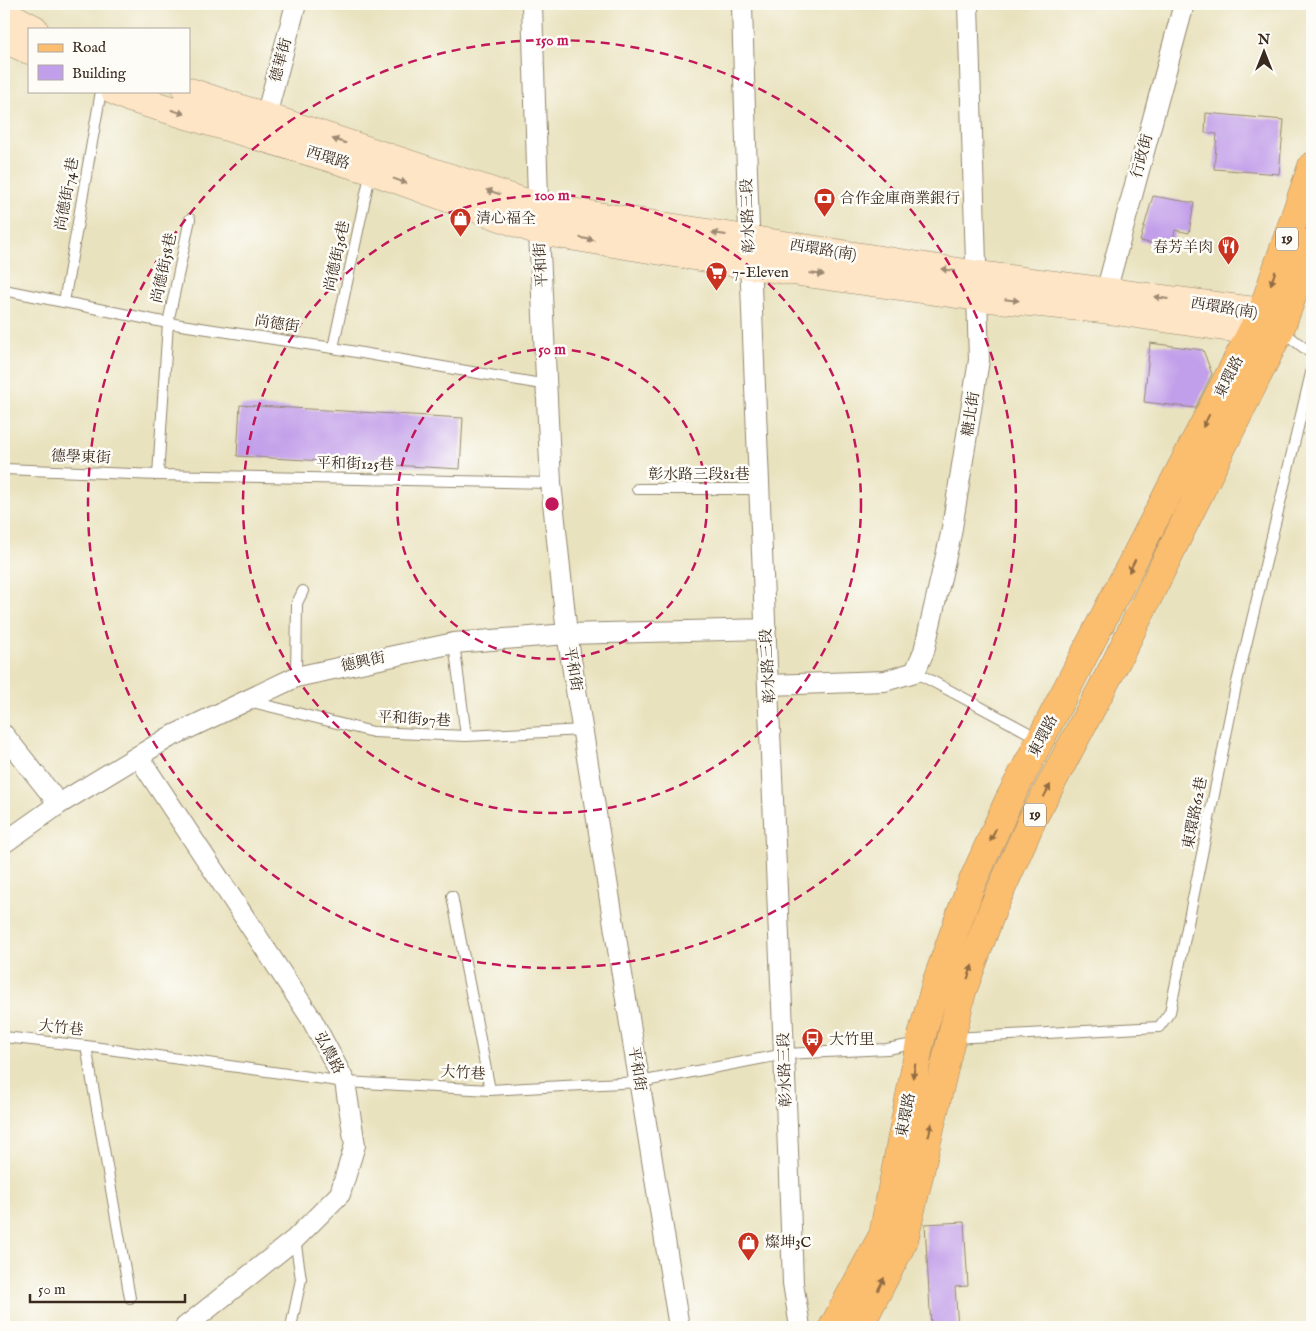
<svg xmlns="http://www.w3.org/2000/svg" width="1316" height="1331" viewBox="0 0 1316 1331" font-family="'IM FELL English','Noto Serif TC',serif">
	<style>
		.building { fill: #c29fea }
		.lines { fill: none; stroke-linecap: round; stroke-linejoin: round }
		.lane-casing { stroke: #92866e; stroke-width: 12 }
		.street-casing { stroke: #92866e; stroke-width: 22 }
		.secondary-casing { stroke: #92866e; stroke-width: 29 }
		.primary-casing { stroke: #92866e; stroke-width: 29 }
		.lane { stroke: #fff; stroke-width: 10 }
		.street { stroke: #fff; stroke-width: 20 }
		.secondary { stroke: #fde5c5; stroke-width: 28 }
		.primary { stroke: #fbbd6e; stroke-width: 28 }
		.oneway { fill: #9c8872 }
		.oneway2 { fill: #916c42 }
		.ring { fill: none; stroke: #c2185b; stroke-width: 2.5; stroke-dasharray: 9 6 }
		.labels { text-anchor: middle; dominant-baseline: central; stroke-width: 5; stroke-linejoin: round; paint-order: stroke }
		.shield { fill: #fdfcf7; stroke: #75695f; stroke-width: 1 }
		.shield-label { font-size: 14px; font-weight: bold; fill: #3b2a1e }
		.street-label { font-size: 15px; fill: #3b2a1e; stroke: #fdfcf7 }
		.poi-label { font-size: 15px; fill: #3b2a1e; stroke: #fdfcf7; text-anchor: start }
		.centre { fill: #c2185b; stroke: #fdfcf7; stroke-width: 2.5 }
		.ring-label { font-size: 15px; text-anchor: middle; font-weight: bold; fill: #c2185b; stroke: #fdfcf7; stroke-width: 5; stroke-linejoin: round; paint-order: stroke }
	</style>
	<rect width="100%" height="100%" fill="#fdfcf7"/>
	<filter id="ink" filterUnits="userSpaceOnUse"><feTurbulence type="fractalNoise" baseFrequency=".02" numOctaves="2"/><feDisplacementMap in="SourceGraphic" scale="10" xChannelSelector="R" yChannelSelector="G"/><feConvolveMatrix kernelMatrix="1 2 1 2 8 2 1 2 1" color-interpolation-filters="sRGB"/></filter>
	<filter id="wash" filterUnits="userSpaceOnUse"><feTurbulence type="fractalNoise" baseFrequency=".0096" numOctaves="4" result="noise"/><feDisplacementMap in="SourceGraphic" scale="20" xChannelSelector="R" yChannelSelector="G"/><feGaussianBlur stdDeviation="1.12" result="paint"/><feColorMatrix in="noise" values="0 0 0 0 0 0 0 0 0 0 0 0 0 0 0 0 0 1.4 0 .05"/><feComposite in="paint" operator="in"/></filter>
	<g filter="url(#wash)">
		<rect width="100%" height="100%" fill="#e9e2be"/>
		<g id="blocks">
			<!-- building -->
			<path class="building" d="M1206,113L1284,120L1279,174L1214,169L1217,134L1205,133Z
				M1153,196L1194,203L1189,233L1175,230L1172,247L1140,241Z
				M1150,343L1203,350L1212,374L1195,408L1144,402Z
				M240,405L463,418L460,469L237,456Z
				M964,1222L968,1286L955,1287L958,1327H931L925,1224Z"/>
		</g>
	</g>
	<g filter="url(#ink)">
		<use href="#blocks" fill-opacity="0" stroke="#92866e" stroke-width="1"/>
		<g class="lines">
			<defs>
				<path id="lane" d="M4,290L168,323L333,348L547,385
					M64,302L101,91
					M1281,330L1312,354
					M333,348L371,170
					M4,469L158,475L551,483
					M158,475L168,323L190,219
					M637,489H760
					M454,643L466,736
					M915,672L1040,739
					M296,677L297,603L303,591
					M249,701L373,732L466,736L583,730
					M452,896L490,1090
					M4,1037L86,1046L345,1082L490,1090L640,1082L785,1054L887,1049L919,1043
					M953,1038L1159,1027L1170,1012L1235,691L1312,369
					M86,1046L130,1298
					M291,1327L301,1279L295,1239"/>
				<path id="street" d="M532,4L539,231L551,483L567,634L679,1327
					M742,4C753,430 778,856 793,1283L800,1327
					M266,116L296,4
					M1103,303L1184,4
					M769,685L885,681L915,672L924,651L951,534L979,360L968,4
					M4,735L59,804
					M138,756L311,1018L345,1082L355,1145L340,1194L295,1239L185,1327
					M4,843L59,804L168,738L296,677L454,643L567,634L766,629"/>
				<path id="secondary" d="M4,13L34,29
					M4,39L29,50
					M115,91L130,98L371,170L539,231L749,265L978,297L1102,309L1252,331L1274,330
					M187,91L539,207L978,275L1262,312L1278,327"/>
				<path id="primary" d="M833,1327L883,1235L920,1043L936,983L971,885L1008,802L1262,312L1312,166
					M859,1327L904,1240L962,992L993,908L1032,820L1117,660L1280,330L1312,242"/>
			</defs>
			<!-- lane casing -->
			<use href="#lane" class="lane-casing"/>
			<!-- street casing -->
			<use href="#street" class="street-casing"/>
			<!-- secondary casing -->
			<use href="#secondary" class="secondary-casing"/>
			<!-- primary casing -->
			<use href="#primary" class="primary-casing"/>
			<!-- lane -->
			<use href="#lane" class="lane"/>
			<!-- street -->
			<use href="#street" class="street"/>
			<!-- secondary -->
			<use href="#secondary" class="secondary"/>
			<!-- primary -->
			<use href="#primary" class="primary"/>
		</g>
		<!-- one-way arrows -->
		<defs><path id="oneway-solid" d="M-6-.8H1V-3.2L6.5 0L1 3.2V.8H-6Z" transform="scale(1.25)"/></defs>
		<g class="oneway">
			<use href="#oneway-solid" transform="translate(178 112) rotate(17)"/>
			<use href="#oneway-solid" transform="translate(339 141) rotate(-162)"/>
			<use href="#oneway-solid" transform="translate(400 181) rotate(20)"/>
			<use href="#oneway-solid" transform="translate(493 192) rotate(-162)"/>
			<use href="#oneway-solid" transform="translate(719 234) rotate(-172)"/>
			<use href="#oneway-solid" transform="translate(587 239) rotate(9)"/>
			<use href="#oneway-solid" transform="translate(948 270) rotate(-171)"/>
			<use href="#oneway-solid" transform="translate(817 274) rotate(8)"/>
			<use href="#oneway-solid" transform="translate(1161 298) rotate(-172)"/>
			<use href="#oneway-solid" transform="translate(1012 300) rotate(6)"/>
		</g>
		<g class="oneway2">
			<use href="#oneway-solid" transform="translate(1273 278) rotate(109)"/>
			<use href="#oneway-solid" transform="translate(1206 421) rotate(117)"/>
			<use href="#oneway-solid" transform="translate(1132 566) rotate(117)"/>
			<use href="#oneway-solid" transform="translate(1047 791) rotate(-62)"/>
			<use href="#oneway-solid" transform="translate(993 835) rotate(114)"/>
			<use href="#oneway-solid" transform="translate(970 972) rotate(-70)"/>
			<use href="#oneway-solid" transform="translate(914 1071) rotate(101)"/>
			<use href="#oneway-solid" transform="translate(930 1130) rotate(-77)"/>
			<use href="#oneway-solid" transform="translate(881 1284) rotate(-63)"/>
		</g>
	</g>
	<!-- distance rings -->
	<g class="ring">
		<circle cx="552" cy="504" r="155"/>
		<circle cx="552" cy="504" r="309"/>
		<circle cx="552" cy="504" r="464"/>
	</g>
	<!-- icons -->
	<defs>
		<symbol id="bank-pin" viewBox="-11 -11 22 30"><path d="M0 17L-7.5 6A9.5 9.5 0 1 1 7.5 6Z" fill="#c8321e" stroke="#fdfcf7"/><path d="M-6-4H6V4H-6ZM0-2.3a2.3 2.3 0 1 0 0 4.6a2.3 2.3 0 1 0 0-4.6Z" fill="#fff"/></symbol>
		<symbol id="shop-pin" viewBox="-11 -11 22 30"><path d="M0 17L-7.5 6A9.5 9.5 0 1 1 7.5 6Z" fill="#c8321e" stroke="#fdfcf7"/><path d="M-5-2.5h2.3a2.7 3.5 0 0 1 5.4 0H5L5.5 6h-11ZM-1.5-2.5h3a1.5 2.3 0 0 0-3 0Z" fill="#fff"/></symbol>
		<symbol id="restaurant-pin" viewBox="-11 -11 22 30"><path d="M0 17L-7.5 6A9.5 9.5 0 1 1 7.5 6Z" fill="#c8321e" stroke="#fdfcf7"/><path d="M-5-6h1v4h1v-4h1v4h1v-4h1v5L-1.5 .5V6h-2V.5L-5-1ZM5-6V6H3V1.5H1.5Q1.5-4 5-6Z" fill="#fff"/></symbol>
		<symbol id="supermarket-pin" viewBox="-11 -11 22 30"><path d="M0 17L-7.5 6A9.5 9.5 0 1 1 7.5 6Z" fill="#c8321e" stroke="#fdfcf7"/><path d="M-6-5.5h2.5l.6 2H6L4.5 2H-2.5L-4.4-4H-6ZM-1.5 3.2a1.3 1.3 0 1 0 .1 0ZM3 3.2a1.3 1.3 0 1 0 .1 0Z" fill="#fff"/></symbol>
		<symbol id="bus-pin" viewBox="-11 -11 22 30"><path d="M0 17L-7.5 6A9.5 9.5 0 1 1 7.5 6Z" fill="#c8321e" stroke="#fdfcf7"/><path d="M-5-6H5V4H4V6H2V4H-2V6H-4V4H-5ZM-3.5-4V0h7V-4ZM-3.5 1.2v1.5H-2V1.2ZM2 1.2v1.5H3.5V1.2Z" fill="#fff"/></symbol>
	</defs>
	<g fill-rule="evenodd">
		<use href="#bank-pin" x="812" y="186" width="25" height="34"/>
		<use href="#shop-pin" x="448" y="206" width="25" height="34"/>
		<use href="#restaurant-pin" x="1216" y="234" width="25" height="34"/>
		<use href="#supermarket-pin" x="704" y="260" width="25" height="34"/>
		<use href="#bus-pin" x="800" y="1026" width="25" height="34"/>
		<use href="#shop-pin" x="736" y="1230" width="25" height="34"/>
	</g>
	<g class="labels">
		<!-- shield labels -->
		<g class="shield">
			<rect x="1276" y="227.5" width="22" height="23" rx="4"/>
			<rect x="1024" y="803.5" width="22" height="23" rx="4"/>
		</g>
		<g class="shield-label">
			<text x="1287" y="239">19</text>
			<text x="1035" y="815">19</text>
		</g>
		<!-- street labels -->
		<g class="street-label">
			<text transform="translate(281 60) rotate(-75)">德華街</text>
			<text transform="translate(1142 156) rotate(-75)">行政街</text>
			<text transform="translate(328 158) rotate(17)">西環路</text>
			<text transform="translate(67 194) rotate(-80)">尚德街74巷</text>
			<text transform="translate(748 216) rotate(-92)">彰水路三段</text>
			<text transform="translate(823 250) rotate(9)">西環路(南)</text>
			<text transform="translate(337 256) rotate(-78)">尚德街36巷</text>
			<text transform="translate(541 265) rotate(-93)">平和街</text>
			<text transform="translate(164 268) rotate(-78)">尚德街58巷</text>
			<text transform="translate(1224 308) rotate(9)">西環路(南)</text>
			<text transform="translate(277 324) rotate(9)">尚德街</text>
			<text transform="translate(1229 377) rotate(-63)">東環路</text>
			<text transform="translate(971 414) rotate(-81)">糖北街</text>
			<text transform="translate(81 457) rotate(2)">德學東街</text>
			<text transform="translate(355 464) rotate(1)">平和街125巷</text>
			<text x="699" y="474">彰水路三段81巷</text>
			<text transform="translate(363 662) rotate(-12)">德興街</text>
			<text transform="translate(768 666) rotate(-93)">彰水路三段</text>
			<text transform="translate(573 669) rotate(81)">平和街</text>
			<text transform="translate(414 719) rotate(3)">平和街97巷</text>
			<text transform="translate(1043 736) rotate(-62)">東環路</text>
			<text transform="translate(1195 813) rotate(-79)">東環路62巷</text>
			<text transform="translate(61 1028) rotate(6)">大竹巷</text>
			<text transform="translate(329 1053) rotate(62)">弘農路</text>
			<text transform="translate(637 1069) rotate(81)">平和街</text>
			<text transform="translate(785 1070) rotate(-92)">彰水路三段</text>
			<text transform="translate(463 1073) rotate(3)">大竹巷</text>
			<text transform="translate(906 1115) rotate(-79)">東環路</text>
		</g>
		<!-- poi labels -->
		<g class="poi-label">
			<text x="840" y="198">合作金庫商業銀行</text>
			<text x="476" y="218">清心福全</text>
			<text x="1213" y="247" text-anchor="end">春芳羊肉</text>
			<text x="732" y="272">7-Eleven</text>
			<text x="829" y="1039">大竹里</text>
			<text x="765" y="1242">燦坤3C</text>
		</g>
	</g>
	<circle cx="552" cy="504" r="8" class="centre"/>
	<g class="ring-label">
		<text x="552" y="45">150 m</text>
		<text x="552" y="200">100 m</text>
		<text x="552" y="354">50 m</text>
	</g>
	<!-- margin -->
	<rect width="1316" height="1331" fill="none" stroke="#fdfcf7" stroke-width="20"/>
	<!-- legend -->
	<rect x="28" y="28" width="162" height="65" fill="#fdfcf7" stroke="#afa8a0"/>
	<rect x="38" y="44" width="25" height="8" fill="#fbbd6e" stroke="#afa8a0"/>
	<text x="72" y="52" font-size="15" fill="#3b2a1e">Road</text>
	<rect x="38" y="65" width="25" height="15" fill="#c29fea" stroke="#afa8a0"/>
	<text x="72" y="78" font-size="15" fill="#3b2a1e">Building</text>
	<!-- north arrow -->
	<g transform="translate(1264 52)" stroke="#fdfcf7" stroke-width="4" paint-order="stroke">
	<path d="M0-4L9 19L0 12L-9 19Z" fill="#3b2a1e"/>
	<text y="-8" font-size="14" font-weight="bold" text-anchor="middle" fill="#3b2a1e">N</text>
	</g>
	<!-- scale -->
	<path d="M30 1294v8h155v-8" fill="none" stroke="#3b2a1e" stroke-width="2.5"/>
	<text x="38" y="1294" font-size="15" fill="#3b2a1e" stroke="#fdfcf7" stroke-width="4" paint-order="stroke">50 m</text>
</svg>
